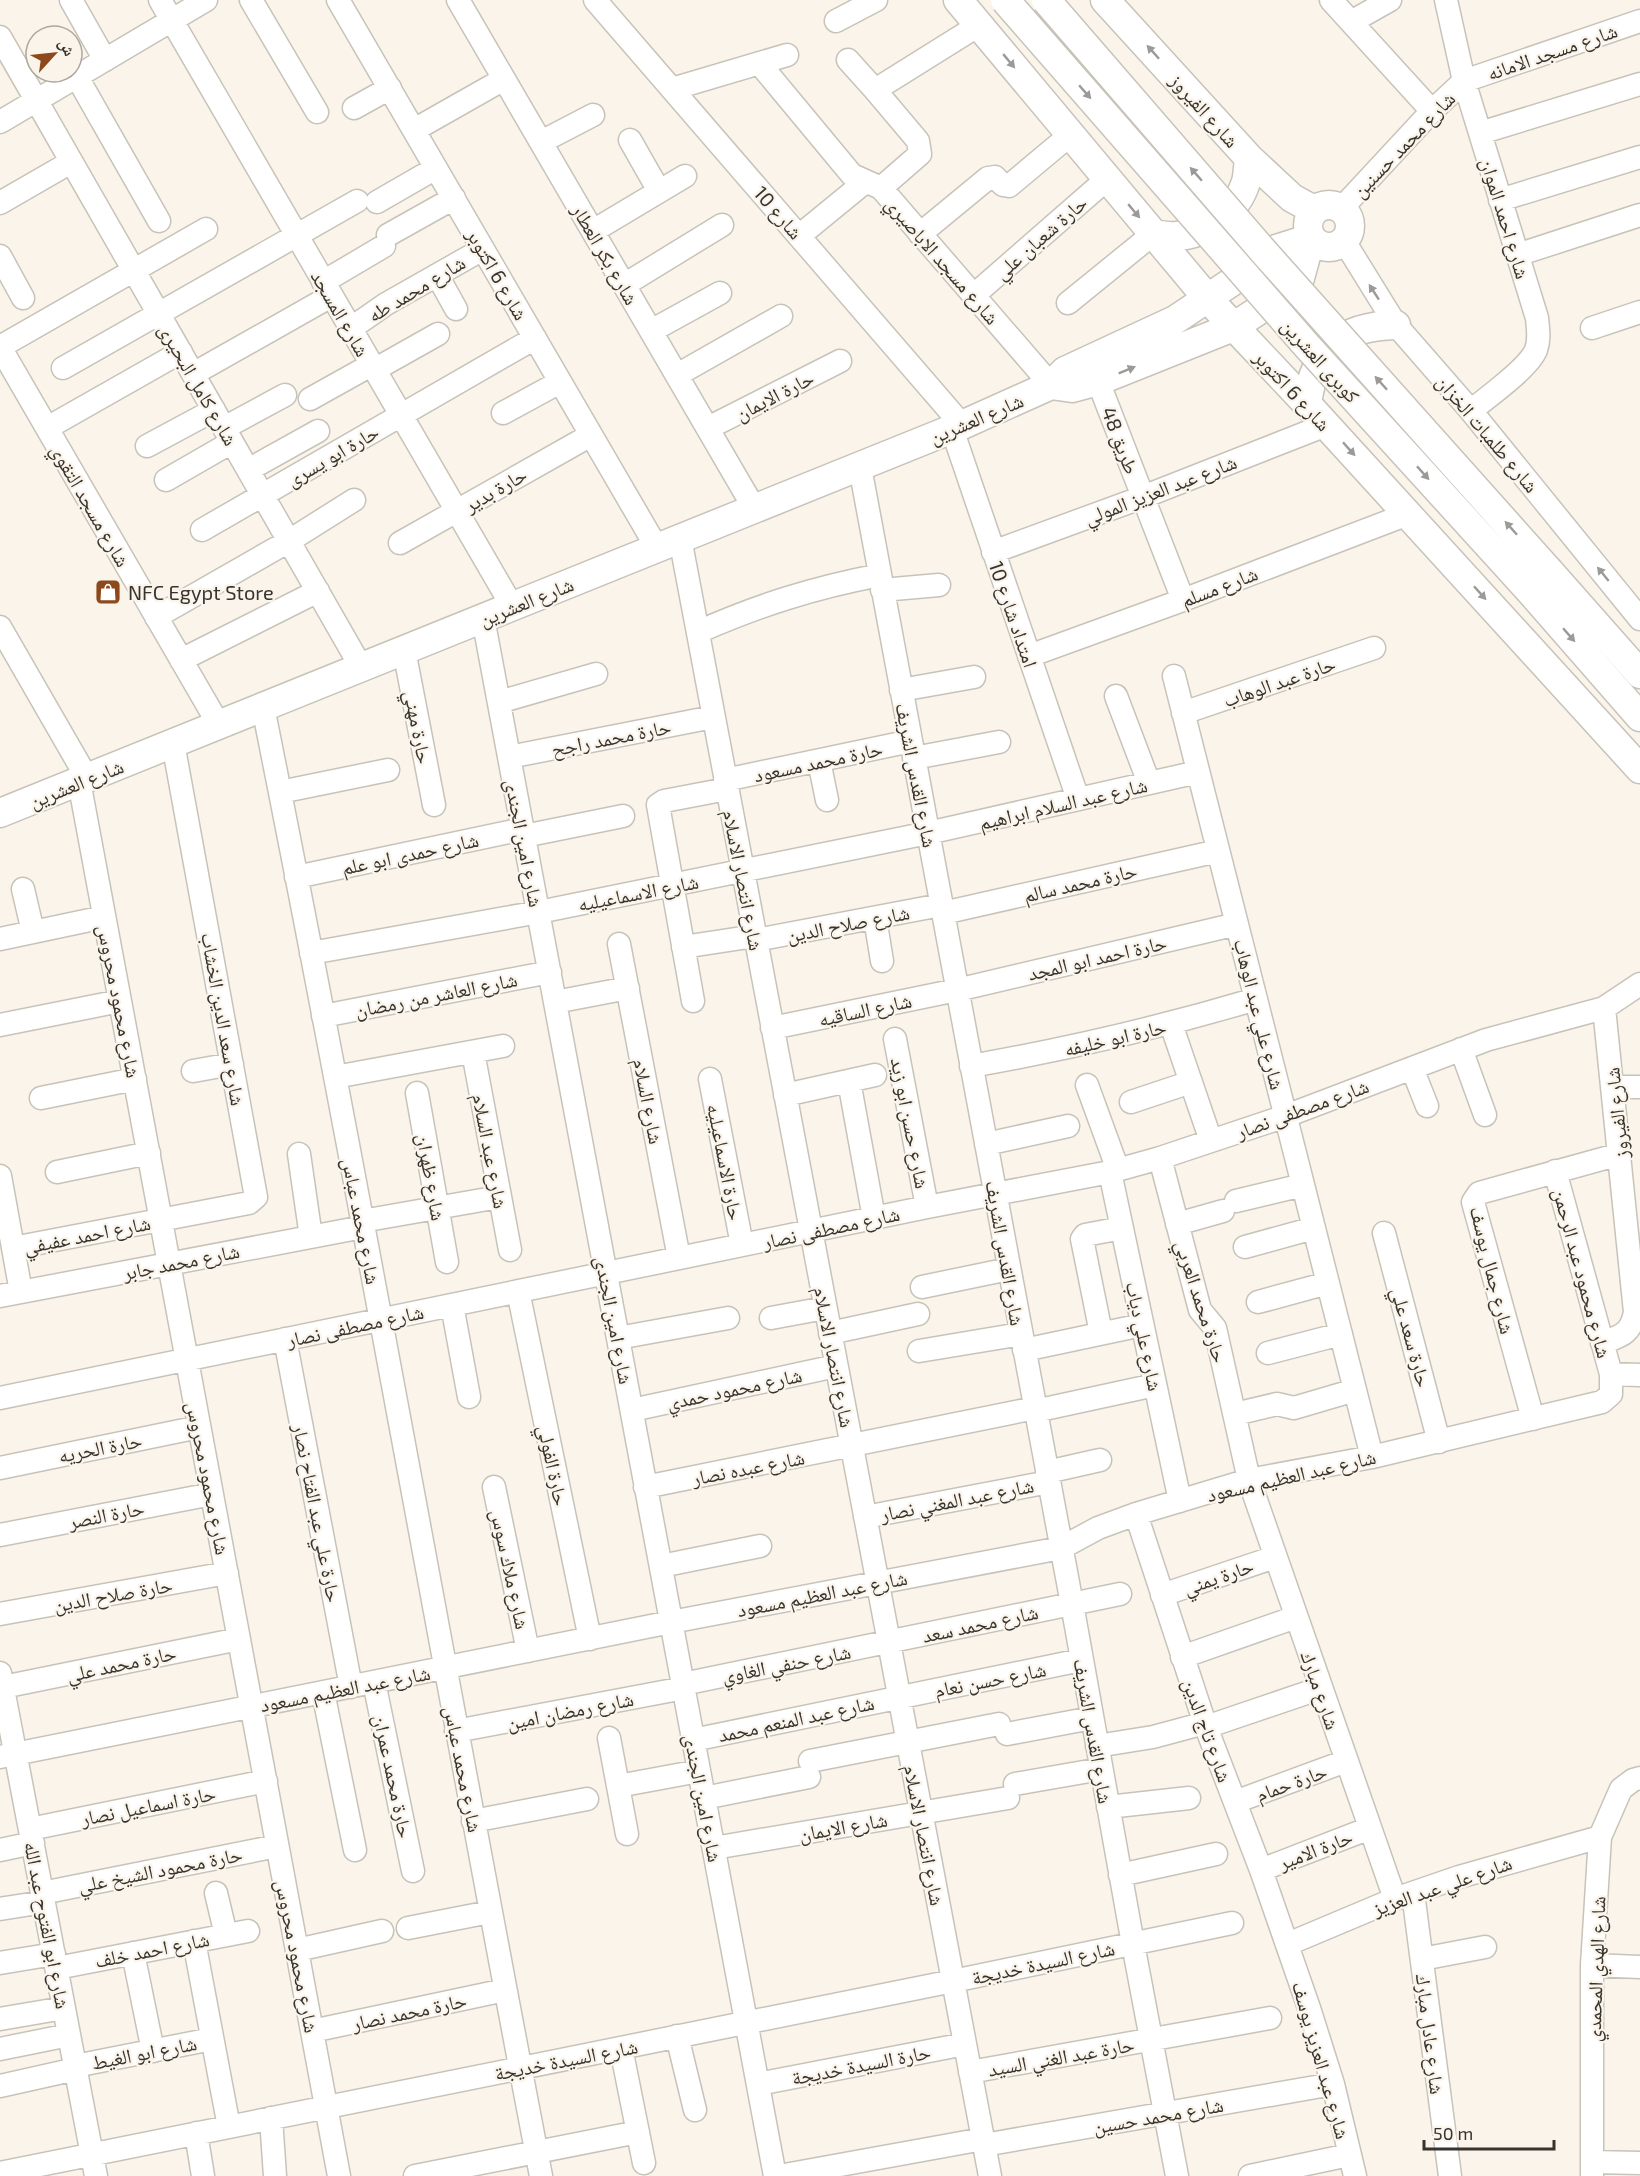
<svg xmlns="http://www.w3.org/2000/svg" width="1640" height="2176" viewBox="0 0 1640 2176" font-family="'Exo 2','Noto Naskh Arabic',sans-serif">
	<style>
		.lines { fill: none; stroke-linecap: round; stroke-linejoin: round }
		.minor-casing { stroke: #c8c3b9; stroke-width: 25 }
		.major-casing { stroke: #c8c3b9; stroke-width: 31 }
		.minor { stroke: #fff; stroke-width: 22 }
		.major { stroke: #fff; stroke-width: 28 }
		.major-bridge-casing { stroke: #c8c3b9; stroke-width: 31; stroke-linecap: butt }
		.major-bridge { stroke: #fff; stroke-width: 28 }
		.oneway { fill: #9b9a98 }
		.labels { text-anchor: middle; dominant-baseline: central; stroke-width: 4.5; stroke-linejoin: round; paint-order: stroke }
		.street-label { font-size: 20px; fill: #373430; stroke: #faf4ea }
		.poi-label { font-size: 20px; fill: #373430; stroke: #faf4ea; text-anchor: start }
	</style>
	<rect width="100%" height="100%" fill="#faf4ea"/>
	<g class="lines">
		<defs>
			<path id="minor" d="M71,0L105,60
				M160,0L512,606
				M251,0L317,112
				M338,0L657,548
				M458,0L754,508
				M595,0L962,425
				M1331,0L1432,111
				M1446,0L1464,81L1537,318C1538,329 1540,339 1536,350C1528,369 1487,397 1471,411
				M836,21L876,0
				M1351,22L1390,0
				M0,37L361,667
				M848,60L875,90
				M759,63L852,175L881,188L1051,385
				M77,77L159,221
				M672,89L787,55
				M354,108L390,88
				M0,122L206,0
				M414,130L504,79
				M1480,133L1640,84
				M630,140L659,191
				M541,142L593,115
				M881,188L920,154L918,141L875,90L979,25
				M1500,200L1640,157
				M377,202L436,168
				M0,203L71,162
				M1342,208L1432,111L1464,81L1640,21
				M593,231L685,176
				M920,234L988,178L995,177L1003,185L1009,186L1070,135
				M388,235L454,198
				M799,236L865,182
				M1344,241L1396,325L1471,411L1640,619
				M1517,255L1640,215
				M0,256L23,298
				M437,275L456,309
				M323,282L384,246
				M624,285L722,225
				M973,296L1107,179
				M1068,303L1153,234
				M1592,328L1640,312
				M350,329L386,304L483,249
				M651,331L720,293
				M0,347L219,725
				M0,347L206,229
				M63,368L357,201
				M374,370L438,334
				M193,374L331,296
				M677,375L781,316
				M1098,381L1183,600
				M310,399L371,365
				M503,413L560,382
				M47,428L181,352
				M224,428L285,395
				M708,428L840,361
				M952,429L1078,799
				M147,446L214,410
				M860,467L1072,1604L1133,1944L1177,2176
				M248,470L318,431
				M166,480L232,442
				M202,530L535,338
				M680,538L990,2176
				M400,543L591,435
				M993,552L1143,497L1326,425
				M882,590L939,585
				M156,617L289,541L354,500
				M483,618L775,2176
				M0,627L87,778
				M698,632C759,605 813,588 880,575
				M404,650L434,805
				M1029,656L1183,600L1408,514
				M181,660L318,591
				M1174,676L1372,1457
				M901,690L974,677
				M1116,696L1149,783
				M499,702L596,674
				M263,707C361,1196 447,1687 541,2176
				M1183,713L1374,648
				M509,757L713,717
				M914,758L999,742
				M819,761L827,800
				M725,780L911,741
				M79,781L339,2176
				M280,792L388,770
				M524,836L623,816
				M296,877L523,829
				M23,889L33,932
				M943,913L1218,851
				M875,918L882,961
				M0,939L104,917
				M756,940L941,905
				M619,944L679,1258
				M683,947L755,936
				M311,953L539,912L928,833L1198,772
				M693,1001L658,805L664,801L727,789
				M555,1002L628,988
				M323,1016L550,972
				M1171,1024L1211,1141
				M0,1025L120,1001
				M772,1028L957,990L1237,924
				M895,1039L927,1207
				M1461,1049L1485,1115
				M473,1052L510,1250
				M971,1066C1068,1049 1162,1027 1256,999
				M1412,1068L1427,1106
				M193,1071L232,1064
				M335,1077L503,1046
				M710,1079L742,1245
				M849,1081L874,1218
				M1087,1085L1118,1170
				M1613,1087H1640
				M417,1093L447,1262
				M785,1095L875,1075
				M41,1098L135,1079
				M1131,1102L1191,1082
				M986,1144L1068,1126
				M299,1154L311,1237
				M1160,1158L1200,1310L1215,1328L1249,1480L1395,1899
				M57,1172L149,1153
				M1110,1172L1180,1501
				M0,1176L21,1292
				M1236,1201L1303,1185
				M362,1221L499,1197
				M1177,1224L1223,1211
				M1384,1233L1439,1442
				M1245,1247L1314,1228
				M13,1248L249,1203L256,1197L173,743
				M922,1287L1009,1269
				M518,1291L590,1639
				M0,1296L363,1227
				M1258,1302L1328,1283
				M452,1305L469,1397
				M771,1318L825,1308
				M830,1333L918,1314
				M1101,1333L1082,1239L1085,1235L1122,1228
				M618,1338L728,1318
				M285,1339L351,1687
				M1602,1343C1621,1336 1631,1334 1635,1312L1604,1008
				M1024,1350L1142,1325
				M919,1351L1021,1334
				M1268,1353L1341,1334
				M1611,1374L1640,1375
				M0,1398L927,1207L1110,1172L1160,1158L1286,1116L1486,1040L1604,1008L1640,984
				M632,1410L836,1366
				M1035,1411L1155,1385
				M1235,1414L1277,1404L1294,1408L1355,1390
				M1533,1419L1473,1202L1479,1193L1620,1154
				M0,1468L199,1427
				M1047,1472L1100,1460
				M494,1487L528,1651
				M645,1487L1035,1408
				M1136,1514L1206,1727L1261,1870L1309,2008L1333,2084L1355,2176
				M865,1517L1049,1482
				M0,1535L212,1494
				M661,1566L760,1546
				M1162,1595L1275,1557
				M0,1614L227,1573
				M1182,1657L1296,1617
				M0,1673L96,2176
				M374,1682L413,1871
				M683,1684L1120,1594
				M3,1687L239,1639
				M323,1692L355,1850
				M1206,1727L1321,1688
				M456,1731L684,1688
				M1007,1734L1092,1718
				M609,1738L627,1834
				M693,1740L1081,1660
				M1097,1746L1153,1737L1205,1723
				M0,1757L671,1622L1061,1548L1098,1528L1136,1514L1249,1480L1372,1457L1602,1402L1611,1394V1374L1555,1171
				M810,1761L999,1724
				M1015,1784L1101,1769
				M618,1786L699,1771
				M704,1798L809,1777
				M1235,1802L1346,1761
				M1108,1807L1189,1798
				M473,1821L587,1799
				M30,1829L266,1781
				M714,1848L1008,1798
				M0,1850L33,1843
				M1261,1870L1370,1828
				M1120,1875L1216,1854
				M42,1893L277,1846
				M216,1893L226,1935
				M1413,1893L1450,2176
				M0,1909L44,1902
				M408,1928L490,1912
				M194,1941L229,2127
				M1288,1944L1395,1899L1459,1877L1600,1837
				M297,1950L382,1931
				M133,1953L153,2051
				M1422,1959L1485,1947
				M0,1963L54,1954
				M1592,1965L1640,1967
				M57,1968L248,1931
				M0,2019L64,2008
				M312,2031L505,1990
				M677,2036L695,2110
				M621,2048L644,2163
				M0,2049L69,2035
				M75,2066L212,2039
				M970,2072L1270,2018
				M758,2084L965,2044
				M0,2086L76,2069
				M271,2118L275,2176
				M196,2133L203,2176
				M984,2145L1333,2084
				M1592,2162L1640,2163
				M0,2173L953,1981L1232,1923
				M415,2176L638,2132
				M779,2176L983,2139
				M1250,2176L1349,2155
				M1592,2176V1965L1600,1837L1621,1789L1633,1780L1640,1778"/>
			<path id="major" d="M958,0L1208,299L1307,404L1640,769
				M1105,0L1249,158L1292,198L1314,210
				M1308 226a21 21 0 1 1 42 0a21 21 0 1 1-42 0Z
				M1153,234C1160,235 1169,237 1176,236C1207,235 1237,211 1246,182C1248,174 1248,166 1249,158
				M1051,385L1072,388L1098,381L1233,327L1267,305L1300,278L1311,238
				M1307,404C1314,350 1341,326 1396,325
				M1550,572L1640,674
				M1530,591L1640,717
				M0,813L962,425L1051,385L1065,371L1175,320L1242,275L1276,249L1311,238"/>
		</defs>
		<!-- minor casing -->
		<use href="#minor" class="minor-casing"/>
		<!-- major casing -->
		<use href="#major" class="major-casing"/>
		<!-- minor -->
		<use href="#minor" class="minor"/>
		<!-- major -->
		<use href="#major" class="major"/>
		<defs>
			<path id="major-bridge" d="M1005,0L1307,346L1530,591
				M1046,0L1264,252L1550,572"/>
		</defs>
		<!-- major-bridge casing -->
		<use href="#major-bridge" class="major-bridge-casing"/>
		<!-- major-bridge -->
		<use href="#major-bridge" class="major-bridge"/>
	</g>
	<!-- one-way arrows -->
	<defs><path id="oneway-solid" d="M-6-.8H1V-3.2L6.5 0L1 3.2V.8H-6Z" transform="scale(1.5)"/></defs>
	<g class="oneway">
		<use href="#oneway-solid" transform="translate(1153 52) rotate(-132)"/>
		<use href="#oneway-solid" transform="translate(1009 61) rotate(50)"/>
		<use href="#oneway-solid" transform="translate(1085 92) rotate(49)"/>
		<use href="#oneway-solid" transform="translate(1196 174) rotate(-131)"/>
		<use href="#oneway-solid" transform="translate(1134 211) rotate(50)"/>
		<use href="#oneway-solid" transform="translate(1374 292) rotate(-123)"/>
		<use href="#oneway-solid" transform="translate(1127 370) rotate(-22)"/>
		<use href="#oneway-solid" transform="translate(1381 383) rotate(-132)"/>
		<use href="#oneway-solid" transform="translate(1349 449) rotate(48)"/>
		<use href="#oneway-solid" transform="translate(1423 473) rotate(48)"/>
		<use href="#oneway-solid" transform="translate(1511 528) rotate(-132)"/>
		<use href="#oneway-solid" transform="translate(1603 574) rotate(-129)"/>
		<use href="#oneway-solid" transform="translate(1480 593) rotate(48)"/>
		<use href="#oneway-solid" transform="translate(1569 635) rotate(49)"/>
	</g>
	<!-- icons -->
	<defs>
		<symbol id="shop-square" viewBox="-11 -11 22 22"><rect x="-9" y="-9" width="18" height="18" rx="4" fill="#8d491c" stroke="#faf4ea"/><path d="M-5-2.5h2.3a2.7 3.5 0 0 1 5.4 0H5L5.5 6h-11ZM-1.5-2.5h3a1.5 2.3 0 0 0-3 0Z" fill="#fff"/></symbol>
	</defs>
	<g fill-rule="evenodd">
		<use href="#shop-square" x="93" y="577" width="30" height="30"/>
	</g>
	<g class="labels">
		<!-- street labels -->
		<g class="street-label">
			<text transform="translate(1552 51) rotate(-19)">شارع مسجد الامانه</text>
			<text transform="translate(1205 110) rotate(48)">شارع الفيروز</text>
			<text transform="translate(1403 144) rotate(-46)">شارع محمد حسنين</text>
			<text transform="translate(779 212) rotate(49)">شارع 10</text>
			<text transform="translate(1506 218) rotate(73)">شارع احمد الموان</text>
			<text transform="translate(1040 237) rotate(-41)">حارة شعبان علي</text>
			<text transform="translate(606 254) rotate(60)">شارع بكر العطار</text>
			<text transform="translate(943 260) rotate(49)">شارع مسجد الاباصيري</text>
			<text transform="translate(498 274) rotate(60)">شارع 6 اكتوبر</text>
			<text transform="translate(416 288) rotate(-31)">شارع محمد طه</text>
			<text transform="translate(341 313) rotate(60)">شارع المسجد</text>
			<text transform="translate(1321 360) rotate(48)">كوبرى العشرين</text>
			<text transform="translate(199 384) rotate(60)">شارع كامل البحيرى</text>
			<text transform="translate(1293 390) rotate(47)">شارع 6 اكتوبر</text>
			<text transform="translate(774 395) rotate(-27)">حارة الايمان</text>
			<text transform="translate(976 418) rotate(-23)">شارع العشرين</text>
			<text transform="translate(1488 433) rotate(50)">شارع طلمبات الخزان</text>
			<text transform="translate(1121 440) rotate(69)">طريق 48</text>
			<text transform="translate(332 455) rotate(-30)">حارة ابو يسرى</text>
			<text transform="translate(495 489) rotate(-30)">حارة بدير</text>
			<text transform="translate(1160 489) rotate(-21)">شارع عبد العزيز المولي</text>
			<text transform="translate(91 505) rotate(60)">شارع مسجد التقوي</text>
			<text transform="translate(1219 586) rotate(-21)">شارع مسلم</text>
			<text transform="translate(526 601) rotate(-22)">شارع العشرين</text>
			<text transform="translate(1014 614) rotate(71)">امتداد شارع 10</text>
			<text transform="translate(1279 681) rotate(-19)">حارة عبد الوهاب</text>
			<text transform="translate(419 727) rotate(79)">حارة مهني</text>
			<text transform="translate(611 737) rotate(-11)">حارة محمد راجح</text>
			<text transform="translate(818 761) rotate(-12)">حارة محمد مسعود</text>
			<text transform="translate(917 775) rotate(79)">شارع القدس الشريف</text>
			<text transform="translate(76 783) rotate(-22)">شارع العشرين</text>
			<text transform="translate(1063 803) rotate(-13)">شارع عبد السلام ابراهيم</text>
			<text transform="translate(525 843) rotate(79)">شارع امين الجندى</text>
			<text transform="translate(410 853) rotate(-12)">شارع حمدى ابو علم</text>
			<text transform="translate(744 880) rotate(79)">شارع انتصار الاسلام</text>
			<text transform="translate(1080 882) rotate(-13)">حارة محمد سالم</text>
			<text transform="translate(638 892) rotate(-11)">شارع الاسماعيليه</text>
			<text transform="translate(848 923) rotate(-11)">شارع صلاح الدين</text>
			<text transform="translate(1097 957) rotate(-13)">حارة احمد ابو المجد</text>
			<text transform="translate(436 994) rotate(-11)">شارع العاشر من رمضان</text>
			<text transform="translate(120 1001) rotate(79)">شارع محمود محروس</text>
			<text transform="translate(865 1009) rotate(-12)">شارع الساقيه</text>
			<text transform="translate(1260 1014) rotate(76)">شارع علي عبد الوهاب</text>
			<text transform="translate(224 1019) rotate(80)">شارع سعد الدين الخشاب</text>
			<text transform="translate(1115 1037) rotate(-13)">حارة ابو خليفه</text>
			<text transform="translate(649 1101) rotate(79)">شارع السلام</text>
			<text transform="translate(1302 1108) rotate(-20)">شارع مصطفى نصار</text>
			<text transform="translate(1616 1113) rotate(-96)">شارع الفيروز</text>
			<text transform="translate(911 1123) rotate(79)">شارع حسن ابو زيد</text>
			<text transform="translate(491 1151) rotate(79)">شارع عبد السلام</text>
			<text transform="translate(726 1162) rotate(79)">حارة الاسماعيليه</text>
			<text transform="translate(432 1177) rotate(80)">شارع ظهران</text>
			<text transform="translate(362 1221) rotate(79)">شارع محمد عباس</text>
			<text transform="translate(831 1227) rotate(-12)">شارع مصطفى نصار</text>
			<text transform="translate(87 1234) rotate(-11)">شارع احمد عفيفي</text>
			<text transform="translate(1006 1253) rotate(80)">شارع القدس الشريف</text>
			<text transform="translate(181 1261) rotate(-11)">شارع محمد جابر</text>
			<text transform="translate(1493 1270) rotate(76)">شارع جمال يوسف</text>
			<text transform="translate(1583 1273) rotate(75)">شارع محمود عبد الرحمن</text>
			<text transform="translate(1202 1301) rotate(72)">حارة محمد العربي</text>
			<text transform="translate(615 1320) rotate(79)">شارع امين الجندى</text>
			<text transform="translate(355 1325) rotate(-12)">شارع مصطفى نصار</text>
			<text transform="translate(1145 1336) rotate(78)">شارع علي دياب</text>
			<text transform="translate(1412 1337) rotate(75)">حارة سعد علي</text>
			<text transform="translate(835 1357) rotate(79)">شارع انتصار الاسلام</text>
			<text transform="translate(734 1388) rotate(-12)">شارع محمود حمدي</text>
			<text transform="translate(100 1447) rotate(-11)">حارة الحريه</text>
			<text transform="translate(554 1465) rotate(78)">حارة الفولي</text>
			<text transform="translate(748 1467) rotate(-11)">شارع عبده نصار</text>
			<text transform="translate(1291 1475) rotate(-13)">شارع عبد العظيم مسعود</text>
			<text transform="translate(209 1478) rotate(79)">شارع محمود محروس</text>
			<text transform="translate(957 1499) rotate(-11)">شارع عبد المغني نصار</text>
			<text transform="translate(318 1513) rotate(79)">حارة علي عبد الفتاح نصار</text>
			<text transform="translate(106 1514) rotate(-11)">حارة النصر</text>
			<text transform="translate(511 1569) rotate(78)">شارع ملاك سوس</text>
			<text transform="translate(1218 1576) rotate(-19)">حارة يمني</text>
			<text transform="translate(822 1593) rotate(-11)">شارع عبد العظيم مسعود</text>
			<text transform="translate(113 1594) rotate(-10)">حارة صلاح الدين</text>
			<text transform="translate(980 1623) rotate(-12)">شارع محمد سعد</text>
			<text transform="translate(121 1663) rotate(-12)">حارة محمد علي</text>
			<text transform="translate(786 1663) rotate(-11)">شارع حنفي الغاوي</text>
			<text transform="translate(990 1679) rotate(-11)">شارع حسن نعام</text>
			<text transform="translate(345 1688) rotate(-11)">شارع عبد العظيم مسعود</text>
			<text transform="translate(1321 1690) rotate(71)">شارع مبارك</text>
			<text transform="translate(570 1710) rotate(-11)">شارع رمضان امين</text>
			<text transform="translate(796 1718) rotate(-12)">شارع عبد المنعم محمد</text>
			<text transform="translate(1208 1730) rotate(70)">شارع تاج الدين</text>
			<text transform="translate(1094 1731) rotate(80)">شارع القدس الشريف</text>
			<text transform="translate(464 1769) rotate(79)">شارع محمد عباس</text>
			<text transform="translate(394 1776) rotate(78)">حارة محمد عمران</text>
			<text transform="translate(1291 1782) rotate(-20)">حارة حمام</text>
			<text transform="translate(704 1798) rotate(79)">شارع امين الجندى</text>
			<text transform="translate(148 1805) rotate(-11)">حارة اسماعيل نصار</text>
			<text transform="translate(843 1826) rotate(-10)">شارع الايمان</text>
			<text transform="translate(925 1835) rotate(79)">شارع انتصار الاسلام</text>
			<text transform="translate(1315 1849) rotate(-21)">حارة الامير</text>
			<text transform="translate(160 1869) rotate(-11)">حارة محمود الشيخ علي</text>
			<text transform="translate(1442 1885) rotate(-19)">شارع علي عبد العزيز</text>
			<text transform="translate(48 1925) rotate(79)">شارع ابو الفتوح عبد الله</text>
			<text transform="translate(152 1949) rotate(-11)">شارع احمد خلف</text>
			<text transform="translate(298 1956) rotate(79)">شارع محمود محروس</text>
			<text transform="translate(1043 1962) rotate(-12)">شارع السيدة خديجة</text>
			<text transform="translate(1595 1969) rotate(-88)">شارع الهدي المحمدي</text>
			<text transform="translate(409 2011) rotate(-12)">حارة محمد نصار</text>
			<text transform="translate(1431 2034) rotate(83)">شارع عادل مبارك</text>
			<text transform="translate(144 2052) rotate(-11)">شارع ابو الغيط</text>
			<text transform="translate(1061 2056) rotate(-10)">حارة عبد الغني السيد</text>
			<text transform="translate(566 2059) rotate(-11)">شارع السيدة خديجة</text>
			<text transform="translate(1322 2060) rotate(74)">شارع عبد العزيز يوسف</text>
			<text transform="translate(861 2064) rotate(-11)">حارة السيدة خديجة</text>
			<text transform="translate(1158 2115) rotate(-10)">شارع محمد حسين</text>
		</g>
		<!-- poi labels -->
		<g class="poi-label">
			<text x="128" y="592">NFC Egypt Store</text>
		</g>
	</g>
	<!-- north arrow -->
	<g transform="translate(54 54) rotate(63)"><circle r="28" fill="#faf4ea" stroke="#aca7a0" stroke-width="1.5"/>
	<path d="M0-4.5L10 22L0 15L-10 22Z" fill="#8d491c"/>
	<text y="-9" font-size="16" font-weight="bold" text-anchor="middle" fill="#373430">ش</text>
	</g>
	<!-- scale -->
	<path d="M1424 2140v9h130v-9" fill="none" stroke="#373430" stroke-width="3"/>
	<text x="1433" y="2140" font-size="18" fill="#373430" stroke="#faf4ea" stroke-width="4.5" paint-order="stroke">50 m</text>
</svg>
